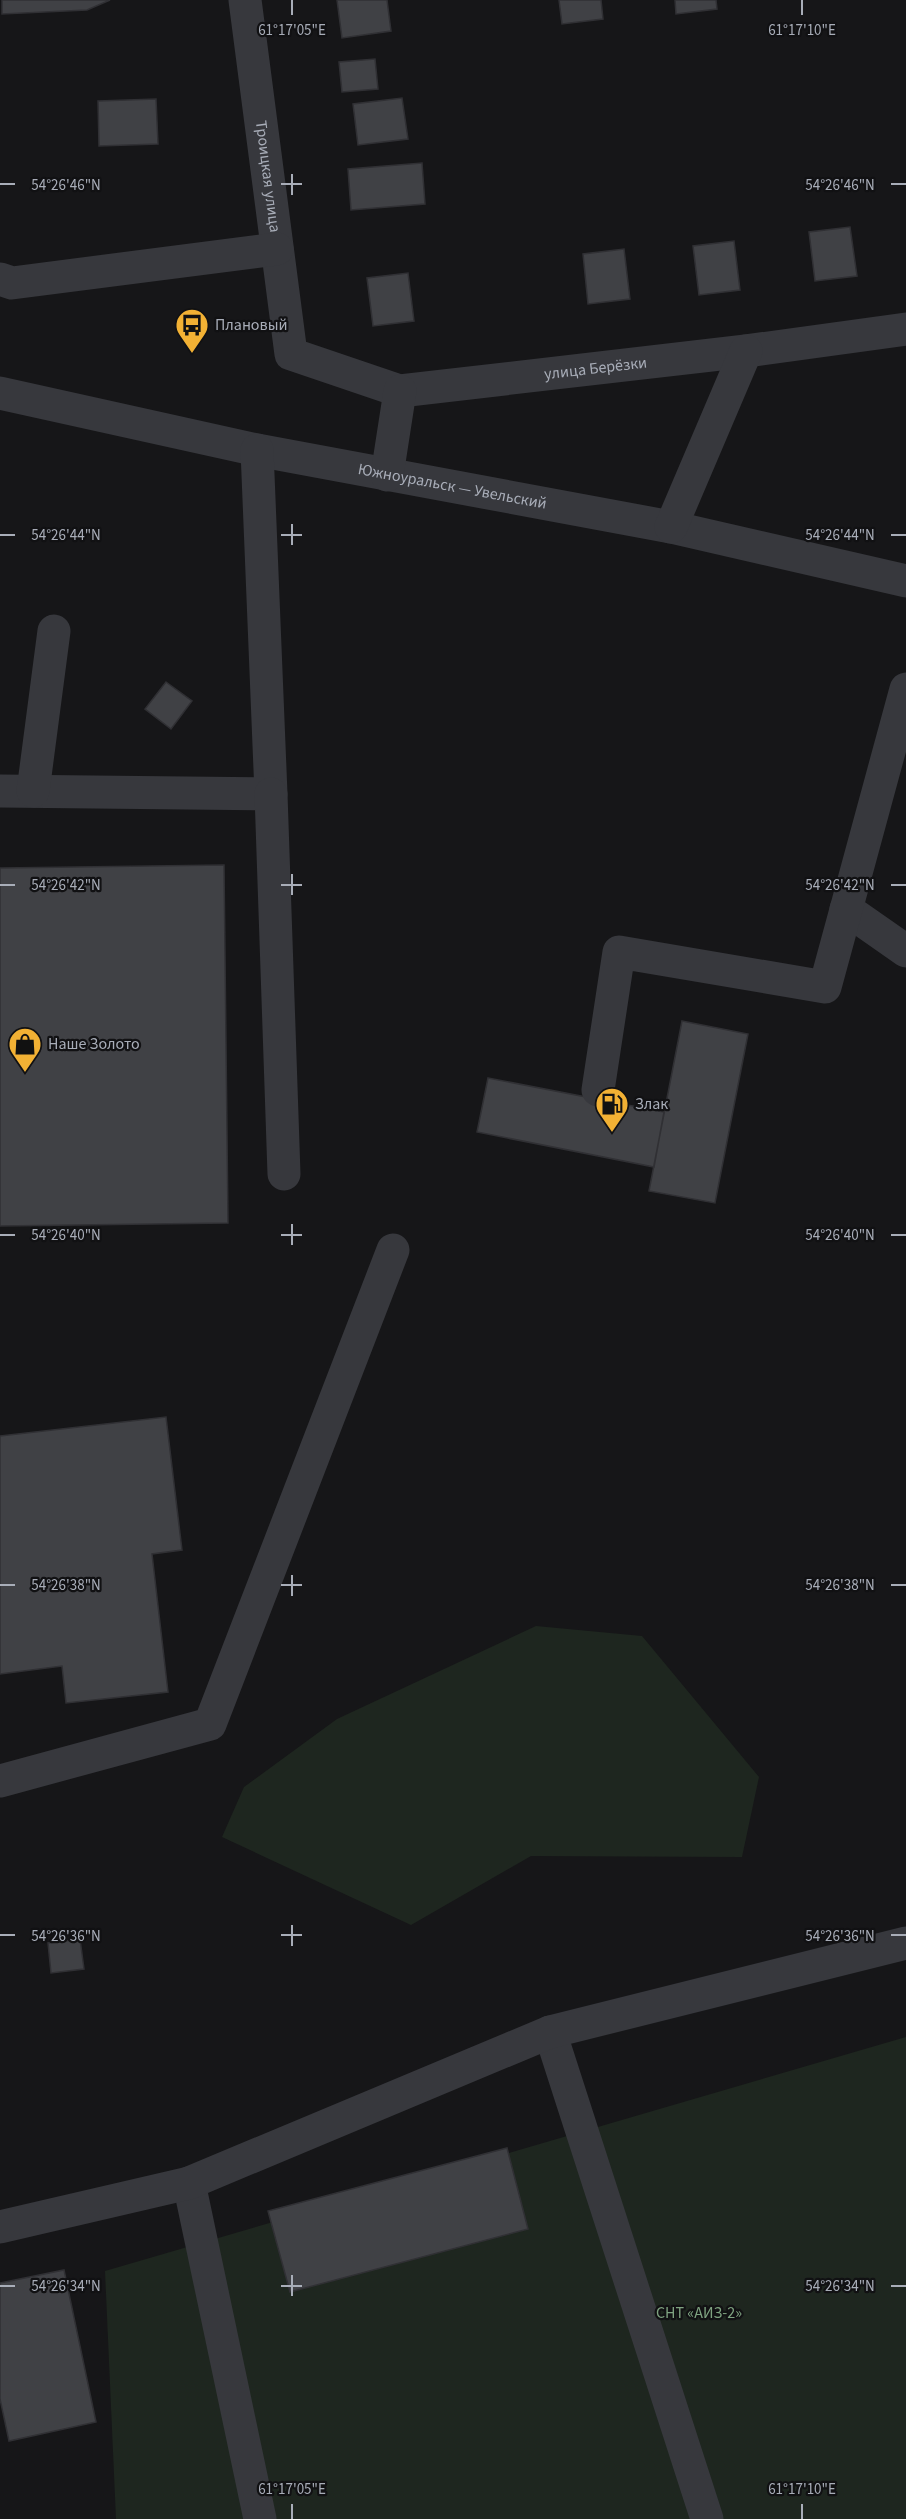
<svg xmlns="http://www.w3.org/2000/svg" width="906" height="2519" viewBox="0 0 906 2519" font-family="'Source Sans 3',sans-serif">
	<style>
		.green { fill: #1e261f }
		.building { fill: #404145; stroke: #303034; stroke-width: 1.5 }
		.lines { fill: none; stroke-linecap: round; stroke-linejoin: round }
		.minor { stroke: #37383d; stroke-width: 33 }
		.ticks { fill: none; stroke: #a8adb8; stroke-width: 2 }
		.labels { text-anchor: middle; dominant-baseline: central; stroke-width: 4.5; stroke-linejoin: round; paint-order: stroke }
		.street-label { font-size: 16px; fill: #a8adb8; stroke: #111113 }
		.poi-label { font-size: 16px; fill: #a8adb8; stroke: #111113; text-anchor: start }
		.park-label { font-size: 16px; fill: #7fa381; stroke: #111113 }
		.ticks-label { font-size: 15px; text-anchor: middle; fill: #a8adb8; stroke: #111113; stroke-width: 4.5; stroke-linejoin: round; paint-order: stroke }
	</style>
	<rect width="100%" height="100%" fill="#161618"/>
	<!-- green -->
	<path class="green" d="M536,1626L642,1636L759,1777L742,1857L531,1856L411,1925L222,1837L244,1787L337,1719Z
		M906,2037V2519H116L105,2271Z"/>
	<!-- building -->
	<path class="building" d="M2,0H110L87,10L2,14Z
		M337,0H387L391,31L342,38Z
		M559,0H601L603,19L562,24Z
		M675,0H716L717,9L676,14Z
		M375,59L378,89L342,92L339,62Z
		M402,98L408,139L358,145L353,104Z
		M156,99L158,144L99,146L98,101Z
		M422,163L425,204L351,210L348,169Z
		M850,227L857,276L815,281L809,232Z
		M734,241L740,290L699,295L693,246Z
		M624,249L630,299L588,304L583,254Z
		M408,273L414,321L373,326L367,278Z
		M166,682L192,701L171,729L145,709Z
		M224,865L228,1223L0,1226V868Z
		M682,1021L748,1034L715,1203L649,1191Z
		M488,1078L664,1112L654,1167L477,1132Z
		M166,1417L182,1550L152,1554L168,1692L66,1703L62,1666L0,1674V1436Z
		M80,1939L84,1969L51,1973L48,1943Z
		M507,2148L528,2229L290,2292L268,2211Z
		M64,2270L96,2422L9,2441L0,2399V2283Z"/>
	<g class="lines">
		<!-- minor -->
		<g class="minor">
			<path id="s1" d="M245,0L291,354L400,391L746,351L906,329"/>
			<path d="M0,279L12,283L277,249"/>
			<path id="s2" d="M0,393L257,450L671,527L906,581"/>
			<path d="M387,475L400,391"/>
			<path d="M671,527L746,351"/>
			<path d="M0,791L271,794L257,450"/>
			<path d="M33,791L54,631"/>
			<path d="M271,794L284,1174"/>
			<path d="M846,909L906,951"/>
			<path d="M598,1090L619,952L825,987L906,689"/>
			<path d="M0,1781L210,1724L393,1250"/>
			<path d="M550,2032L707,2519"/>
			<path d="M189,2183L260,2519"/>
			<path d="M0,2227L189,2183L550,2032L906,1943"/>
		</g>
	</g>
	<!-- ticks -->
	<path class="ticks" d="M292,0V15M802,0V15M292,174V195M0,184H15M281,184H302M891,184H906M292,524V545M0,535H15M281,535H302M891,535H906M292,874V895M0,885H15M281,885H302M891,885H906M292,1224V1245M0,1235H15M281,1235H302M891,1235H906M292,1575V1596M0,1585H15M281,1585H302M891,1585H906M292,1925V1946M0,1935H15M281,1935H302M891,1935H906M292,2275V2296M0,2286H15M281,2286H302M891,2286H906M292,2504V2519M802,2504V2519"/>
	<!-- icons -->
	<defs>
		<symbol id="bus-pin" viewBox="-11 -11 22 30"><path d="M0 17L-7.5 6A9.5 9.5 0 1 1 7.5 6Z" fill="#f2b134" stroke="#111113"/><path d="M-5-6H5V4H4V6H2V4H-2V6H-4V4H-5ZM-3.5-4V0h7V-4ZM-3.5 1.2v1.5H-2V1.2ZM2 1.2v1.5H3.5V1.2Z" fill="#111"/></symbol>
		<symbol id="shop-pin" viewBox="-11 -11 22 30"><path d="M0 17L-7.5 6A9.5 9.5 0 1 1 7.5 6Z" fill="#f2b134" stroke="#111113"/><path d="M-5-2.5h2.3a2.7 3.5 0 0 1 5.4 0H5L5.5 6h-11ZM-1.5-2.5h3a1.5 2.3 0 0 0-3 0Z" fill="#111"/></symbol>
		<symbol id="fuel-pin" viewBox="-11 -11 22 30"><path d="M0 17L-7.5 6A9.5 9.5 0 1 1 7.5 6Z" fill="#f2b134" stroke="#111113"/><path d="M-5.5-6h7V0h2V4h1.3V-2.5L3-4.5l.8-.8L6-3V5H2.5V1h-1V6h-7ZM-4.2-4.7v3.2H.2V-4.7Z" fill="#111"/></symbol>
	</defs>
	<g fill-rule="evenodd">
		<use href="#bus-pin" x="173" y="306" width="38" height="52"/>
		<use href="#shop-pin" x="6" y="1025" width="38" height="52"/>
		<use href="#fuel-pin" x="593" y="1085" width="38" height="52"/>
	</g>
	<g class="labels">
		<!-- street labels -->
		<g class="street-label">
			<text stroke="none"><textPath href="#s1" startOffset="178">Троицкая улица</textPath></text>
			<text stroke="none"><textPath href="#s1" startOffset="669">улица Берёзки</textPath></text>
			<text stroke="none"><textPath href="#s2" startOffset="462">Южноуральск — Увельский</textPath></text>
		</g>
		<!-- poi labels -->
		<g class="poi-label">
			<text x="215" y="325">Плановый</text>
			<text x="48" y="1044">Наше Золото</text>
			<text x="635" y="1104">Злак</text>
		</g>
		<!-- park labels -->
		<g class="park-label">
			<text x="699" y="2313">СНТ «АИЗ-2»</text>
		</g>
	</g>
	<g class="ticks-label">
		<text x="292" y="35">61°17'05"E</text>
		<text x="802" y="35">61°17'10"E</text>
		<text x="66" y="190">54°26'46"N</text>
		<text x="840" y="190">54°26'46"N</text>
		<text x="66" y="540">54°26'44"N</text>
		<text x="840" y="540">54°26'44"N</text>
		<text x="66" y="890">54°26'42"N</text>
		<text x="840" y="890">54°26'42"N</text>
		<text x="66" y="1240">54°26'40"N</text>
		<text x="840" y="1240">54°26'40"N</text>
		<text x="66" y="1590">54°26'38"N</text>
		<text x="840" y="1590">54°26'38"N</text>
		<text x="66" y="1941">54°26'36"N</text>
		<text x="840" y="1941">54°26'36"N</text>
		<text x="66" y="2291">54°26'34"N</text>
		<text x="840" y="2291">54°26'34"N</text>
		<text x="292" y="2494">61°17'05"E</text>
		<text x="802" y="2494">61°17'10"E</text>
	</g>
</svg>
